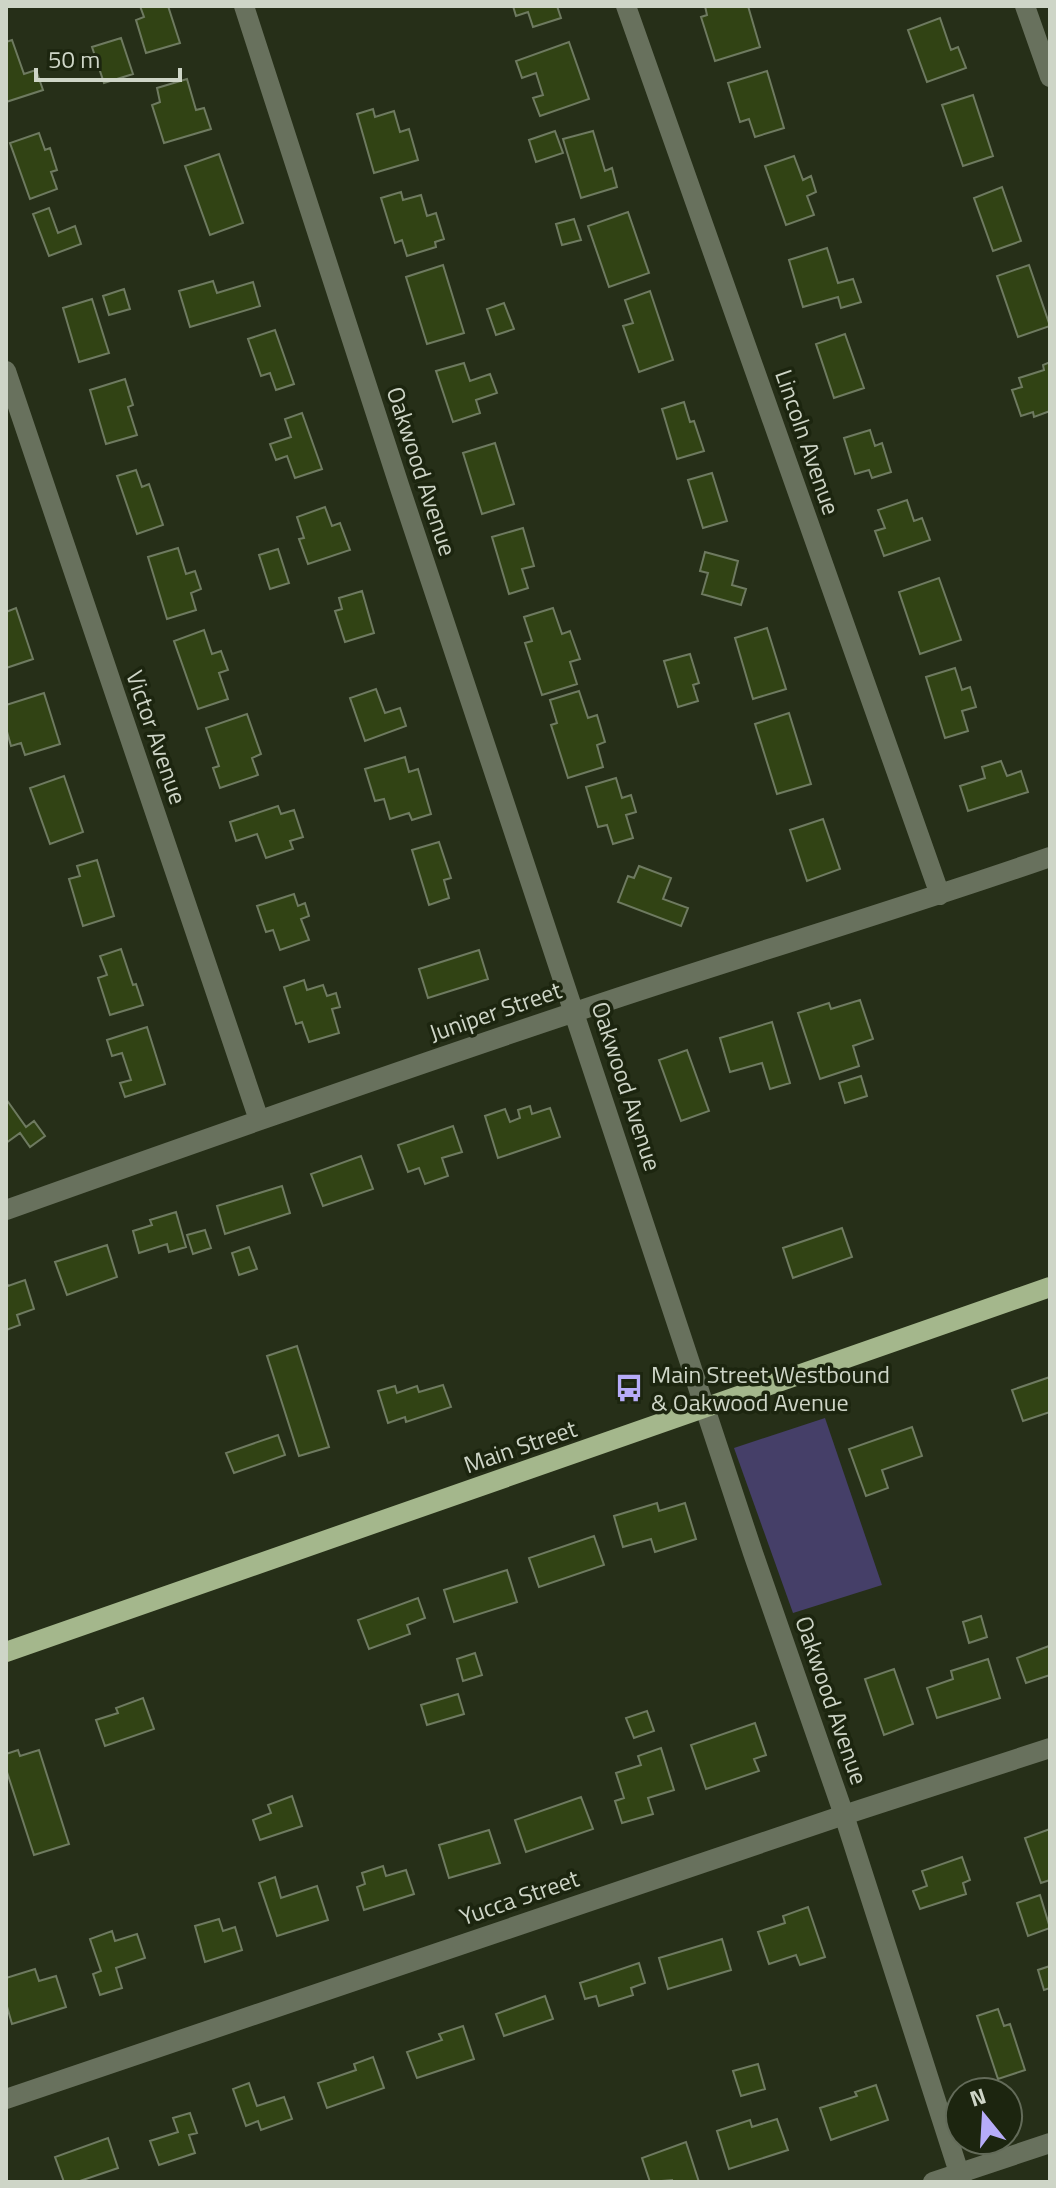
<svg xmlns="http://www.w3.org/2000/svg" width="1056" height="2188" viewBox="0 0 1056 2188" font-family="'Titillium Web',sans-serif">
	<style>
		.green { fill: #453f68 }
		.building { fill: #314314; stroke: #6e7a60; stroke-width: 2 }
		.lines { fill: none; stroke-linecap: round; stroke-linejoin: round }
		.minor { stroke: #68715d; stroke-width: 20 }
		.major { stroke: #a4b78c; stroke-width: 20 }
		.labels { text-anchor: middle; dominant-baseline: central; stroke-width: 7; stroke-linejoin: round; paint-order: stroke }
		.street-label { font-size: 24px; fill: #ced5c7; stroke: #1c250f }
		.poi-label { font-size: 24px; fill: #ced5c7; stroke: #1c250f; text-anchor: start }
	</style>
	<rect width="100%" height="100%" fill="#262f18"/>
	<!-- green -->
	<path class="green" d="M825,1418L882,1585L793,1613L734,1448Z"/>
	<!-- building -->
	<path class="building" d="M140,6H168L180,43L146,53L136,20L144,17Z
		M513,6H557L561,18L533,27L528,12L516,16Z
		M705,6H748L760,47L715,61L701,17L707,15Z
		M940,18L951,50L958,47L966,68L927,82L908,30Z
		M121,38L133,74L104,83L92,47Z
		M12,40L24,74L36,70L43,90L6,102V42Z
		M569,42L589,99L540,116L533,98L543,95L536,73L522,78L516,61Z
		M767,71L784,128L755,137L749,119L740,122L728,83Z
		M187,79L196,110L204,108L211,129L164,143L152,105L160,102L157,88Z
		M973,95L993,156L963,166L942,105Z
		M373,109L375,117L394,111L400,132L409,129L418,160L374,173L357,114Z
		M555,131L563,153L536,162L529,140Z
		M593,131L605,171L612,168L617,187L581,198L563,139Z
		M39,133L45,150L50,148L57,170L51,172L57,189L30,199L10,143Z
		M219,154L243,223L210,235L185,166Z
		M794,156L803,180L811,176L816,192L807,196L814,215L786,225L765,166Z
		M1002,187L1021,241L993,251L974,198Z
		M401,192L403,200L421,195L427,216L436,213L444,239L435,242L436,247L407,256L402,240L395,243L381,198Z
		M49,208L58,233L75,226L81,244L49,256L33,214Z
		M628,212L649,273L609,287L588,226Z
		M574,219L581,240L562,245L556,224Z
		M827,248L838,283L853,279L861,302L841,308L838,297L803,307L789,260Z
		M443,265L464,333L427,344L406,277Z
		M1029,265L1050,326L1018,337L997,276Z
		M213,281L217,293L253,282L260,306L190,327L179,291Z
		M124,289L130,309L109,315L103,296Z
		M650,291L673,360L639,372L623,326L633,323L625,300Z
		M92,299L109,353L79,362L63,308Z
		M504,303L514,329L496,335L487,309Z
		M275,330L294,384L276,390L270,373L261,376L248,339Z
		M845,334L864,388L834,398L816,344Z
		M1050,362V411L1034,417L1033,412L1021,416L1012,390L1022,387L1019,378L1044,370L1043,365Z
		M464,363L470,381L490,374L497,393L476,400L480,413L453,422L436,371Z
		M125,379L133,405L128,407L137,435L106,444L90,390Z
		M684,402L690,422L694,421L704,451L677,459L662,409Z
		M302,413L322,469L295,478L287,456L276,460L270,444L291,437L285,419Z
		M870,430L875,446L882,443L891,472L872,478L869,470L855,474L844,438Z
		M495,443L514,504L482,514L463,453Z
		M136,470L142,487L149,484L163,525L137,534L117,476Z
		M712,473L727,521L703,528L688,480Z
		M907,500L914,521L922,518L930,540L884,556L875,531L885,528L878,510Z
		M325,507L332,526L340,523L350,550L308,564L299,539L304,538L297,517Z
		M523,528L534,566L522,569L528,588L509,594L492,537Z
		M178,548L186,574L195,571L201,589L191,593L196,610L167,619L148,557Z
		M278,549L289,583L270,589L259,555Z
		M705,552L738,561L732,585L746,589L741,605L702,594L708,573L700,571Z
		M939,578L961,640L920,654L899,592Z
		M362,591L374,633L345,642L335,611L342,609L339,598Z
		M16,608L33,659L6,668V612Z
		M553,608L562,634L570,631L580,659L570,662L577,684L542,695L525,643L532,641L524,617Z
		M767,628L786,689L753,699L735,638Z
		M204,630L212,654L221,651L228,670L219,673L228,699L198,709L174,641Z
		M690,654L699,683L693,685L698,701L678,707L664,661Z
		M955,668L962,690L970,687L976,707L962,711L968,731L945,738L926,677Z
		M376,689L385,713L400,708L406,726L365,741L350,698Z
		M579,691L588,718L597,715L605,742L597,745L603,767L568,778L551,725L557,723L550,700Z
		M44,693L60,744L25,755L21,743L11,746L6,728V705Z
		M789,713L811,784L777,794L755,724Z
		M247,714L261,754L252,758L258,775L220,788L213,768L219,766L206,728Z
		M405,757L409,772L418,769L431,814L412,820L409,813L390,819L384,799L375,801L365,769Z
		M1001,761L1007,776L1021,771L1028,792L968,811L960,786L985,778L982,767Z
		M64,776L83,832L50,844L30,788Z
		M616,778L622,798L631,795L636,812L626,815L633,838L613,844L607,825L598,827L586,787Z
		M278,806L281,814L294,810L303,837L290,841L293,849L266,858L257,834L236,841L230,822Z
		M823,819L840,869L807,881L790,830Z
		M439,842L451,878L444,880L449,898L429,905L412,850Z
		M97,860L114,916L83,926L69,879L80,876L77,866Z
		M639,866L671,878L663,899L688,908L681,926L618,902L628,876L634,878Z
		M294,894L298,906L305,903L309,916L301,919L309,940L280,950L273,930L266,932L257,906Z
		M121,949L133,985L136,984L143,1005L110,1015L98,978L107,975L100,956Z
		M479,950L488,979L428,998L419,969Z
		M304,980L307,990L323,985L327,996L336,993L340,1007L332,1009L339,1033L309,1042L302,1022L296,1024L284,987Z
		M860,1000L873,1039L853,1046L859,1066L820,1079L798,1013L829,1003L831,1009Z
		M772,1022L790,1083L770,1089L762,1063L730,1072L720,1038Z
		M147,1027L165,1084L125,1097L120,1083L131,1080L122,1053L112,1056L107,1040Z
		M687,1050L709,1111L681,1121L659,1060Z
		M861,1076L867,1096L845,1103L839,1083Z
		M6,1099L26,1127L34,1121L45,1136L30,1147L20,1133L6,1143Z
		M530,1106L532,1114L550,1108L560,1137L498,1158L485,1116L505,1109L510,1122L520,1118L518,1110Z
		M453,1126L462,1152L442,1158L448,1176L425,1184L419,1168L408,1172L398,1145Z
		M361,1156L373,1189L323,1206L311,1174Z
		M282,1186L290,1213L225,1234L217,1206Z
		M176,1212L186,1247L169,1252L167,1244L139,1253L133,1231L152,1225L150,1220Z
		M842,1228L852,1257L793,1278L783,1248Z
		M205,1230L211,1248L193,1254L187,1235Z
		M107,1245L117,1277L67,1295L55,1262Z
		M249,1247L257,1269L239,1275L232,1253Z
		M25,1280L34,1309L17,1315L20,1325L6,1330V1281L8,1286Z
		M297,1346L329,1447L299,1456L267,1356Z
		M1050,1377V1412L1023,1421L1012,1390Z
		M443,1385L451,1407L406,1422L405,1417L388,1423L378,1391L395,1386L397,1393L417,1386L419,1392Z
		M912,1427L922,1456L882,1470L888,1488L866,1496L849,1449Z
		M278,1435L285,1455L234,1473L226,1453Z
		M657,1503L659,1511L685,1503L696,1539L655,1552L651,1539L623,1547L614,1516Z
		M594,1536L604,1565L539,1587L529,1558Z
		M507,1570L517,1602L454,1622L444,1590Z
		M418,1598L425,1618L407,1625L410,1634L369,1649L358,1620Z
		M981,1616L987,1637L969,1643L963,1622Z
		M1049,1646L1050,1675L1026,1683L1017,1658Z
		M475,1653L482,1675L463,1681L457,1659Z
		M988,1659L1000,1698L937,1718L927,1688L953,1679L951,1671Z
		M894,1669L913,1724L884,1735L865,1679Z
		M458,1694L464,1714L427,1725L421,1705Z
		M143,1698L154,1729L105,1746L96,1720L118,1713L116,1708Z
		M647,1711L654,1731L634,1738L626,1718Z
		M755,1723L766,1755L754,1759L759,1771L706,1789L691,1745Z
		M661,1748L674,1790L648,1798L653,1814L622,1823L615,1801L624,1798L616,1773L641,1765L638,1756Z
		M18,1750L20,1756L39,1750L69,1844L34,1855L6,1769V1754Z
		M292,1796L302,1826L260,1840L253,1820L271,1813L268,1805Z
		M581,1797L593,1829L526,1852L515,1820Z
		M1050,1829V1880L1041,1883L1025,1838Z
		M489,1830L500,1863L449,1878L439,1845Z
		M962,1857L970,1880L963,1883L966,1894L920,1909L913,1891L927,1886L922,1871Z
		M383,1866L386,1876L406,1870L414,1894L364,1910L357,1887L365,1884L362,1873Z
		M275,1877L281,1898L317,1886L328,1920L277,1936L259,1883Z
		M1040,1895L1050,1928L1028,1936L1017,1903Z
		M808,1907L825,1957L800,1965L796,1955L769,1964L758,1932L785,1923L783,1916Z
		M219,1919L223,1931L235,1927L242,1950L205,1962L195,1926Z
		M112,1931L115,1941L137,1934L145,1958L116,1968L122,1988L100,1995L93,1974L101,1971L90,1939Z
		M722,1939L731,1970L668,1989L659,1958Z
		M639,1963L645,1983L631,1988L633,1995L599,2006L596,1996L585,1999L580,1983Z
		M1050,1966V1988L1044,1990L1038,1970Z
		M35,1969L39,1981L56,1976L66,2007L12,2024L6,2003V1978Z
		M545,1996L553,2019L504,2036L496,2014Z
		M998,2009L1004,2026L1010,2024L1025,2070L998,2079L977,2016Z
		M463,2026L474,2059L417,2078L407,2052L442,2040L439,2034Z
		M373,2057L384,2088L327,2108L318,2083L356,2070L354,2064Z
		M758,2064L765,2089L741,2096L733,2071Z
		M249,2083L257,2106L284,2097L292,2119L261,2130L258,2121L246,2126L233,2089Z
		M876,2085L888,2120L831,2140L820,2108L857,2096L855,2092Z
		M190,2113L197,2133L189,2135L195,2153L159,2165L150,2141L178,2132L173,2118Z
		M777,2119L788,2150L729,2169L717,2131L750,2120L752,2127Z
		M108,2138L118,2168L77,2182H64L55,2157Z
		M686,2142L699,2182H672V2180L650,2182L642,2158Z"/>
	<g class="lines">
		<!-- minor -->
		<path class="minor" d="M244,6L399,485L753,1553L844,1815L962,2182
			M626,6L940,895
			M1025,6L1050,77
			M6,371L259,1120
			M6,1210C194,1143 383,1076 572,1013C731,959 892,912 1050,857
			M6,2099L844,1815L1050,1748
			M933,2182L1050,2143"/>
		<!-- major -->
		<path class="major" d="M6,1652L1050,1287"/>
	</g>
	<!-- icons -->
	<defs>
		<symbol id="bus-bare" viewBox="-9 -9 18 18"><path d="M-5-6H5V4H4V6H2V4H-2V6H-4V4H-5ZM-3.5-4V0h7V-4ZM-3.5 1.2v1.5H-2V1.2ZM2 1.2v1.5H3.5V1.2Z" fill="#b6acf8" stroke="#1c250f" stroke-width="2.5" paint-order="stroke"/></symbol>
	</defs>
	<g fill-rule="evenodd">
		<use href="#bus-bare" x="609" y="1368" width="40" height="40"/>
	</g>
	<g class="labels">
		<!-- street labels -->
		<g class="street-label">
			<text transform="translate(808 442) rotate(71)">Lincoln Avenue</text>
			<text transform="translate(422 471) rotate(72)">Oakwood Avenue</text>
			<text transform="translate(157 737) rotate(71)">Victor Avenue</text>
			<text transform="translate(495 1011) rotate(-19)">Juniper Street</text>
			<text transform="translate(627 1086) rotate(72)">Oakwood Avenue</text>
			<text transform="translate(520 1446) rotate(-19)">Main Street</text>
			<text transform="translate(832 1700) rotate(71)">Oakwood Avenue</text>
			<text transform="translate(519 1897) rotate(-19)">Yucca Street</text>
		</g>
		<!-- poi labels -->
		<g class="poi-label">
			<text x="651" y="1374">Main Street Westbound<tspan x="651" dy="28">&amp; Oakwood Avenue</tspan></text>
		</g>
	</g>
	<!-- border -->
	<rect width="1056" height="2188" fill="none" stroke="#ced5c7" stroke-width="16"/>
	<!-- north arrow -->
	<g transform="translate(984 2116) rotate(342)"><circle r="38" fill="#1c250f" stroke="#636b59" stroke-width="2"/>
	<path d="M0-6L14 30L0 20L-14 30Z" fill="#b6acf8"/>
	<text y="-12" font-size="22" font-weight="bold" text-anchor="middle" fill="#ced5c7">N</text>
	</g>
	<!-- scale -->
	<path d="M36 68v12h144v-12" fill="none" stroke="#ced5c7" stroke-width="4"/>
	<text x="48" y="68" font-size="24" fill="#ced5c7" stroke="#1c250f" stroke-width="6" paint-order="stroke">50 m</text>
</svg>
